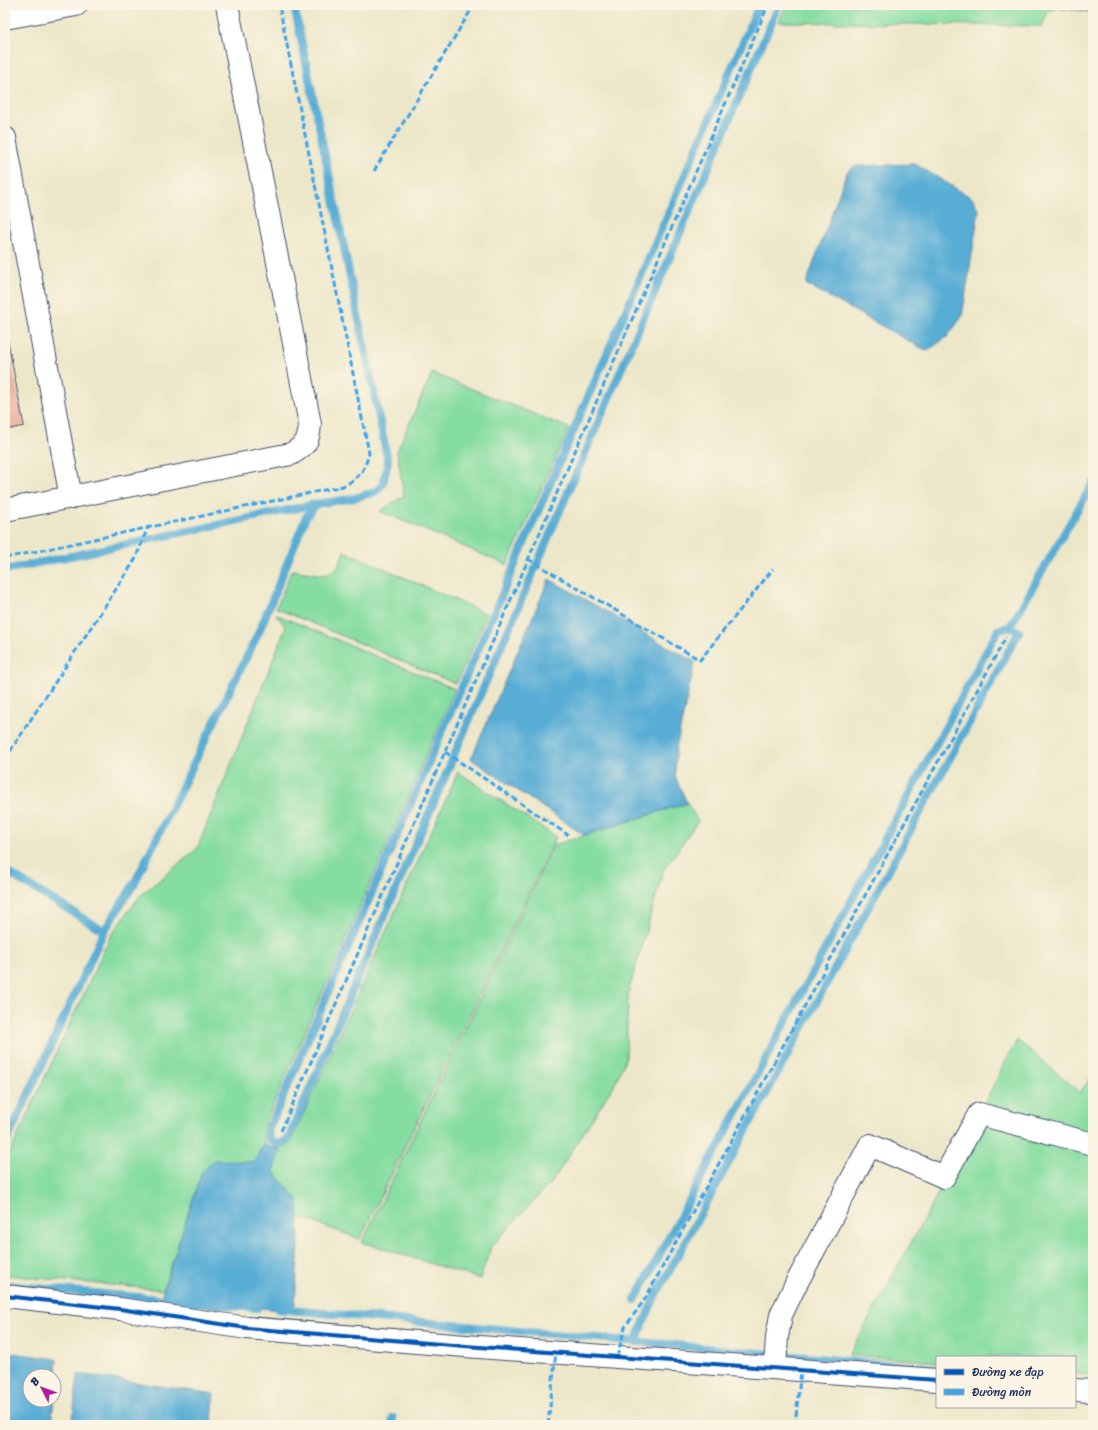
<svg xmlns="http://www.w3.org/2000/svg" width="1098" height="1430" viewBox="0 0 1098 1430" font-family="Sriracha,sans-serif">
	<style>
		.green { fill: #86dda1; stroke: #508680 }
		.water { fill: #59add5; stroke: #3a6e9a }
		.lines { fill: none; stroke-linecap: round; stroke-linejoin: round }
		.stream { stroke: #59add5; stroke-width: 8 }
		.building { fill: #efb2a2 }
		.minor-casing { stroke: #3a4b6e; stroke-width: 24 }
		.minor { stroke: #fff; stroke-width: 22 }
		.quiet { stroke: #3da3ed; stroke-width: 3; stroke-dasharray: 6 3; stroke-linecap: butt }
		.cycleway-casing { stroke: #fcf5e5; stroke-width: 6 }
		.cycleway { stroke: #0057b8; stroke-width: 4 }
	</style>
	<rect width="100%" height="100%" fill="#fcf5e5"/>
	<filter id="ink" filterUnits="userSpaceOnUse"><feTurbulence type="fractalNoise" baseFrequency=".025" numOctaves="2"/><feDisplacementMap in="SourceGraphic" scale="8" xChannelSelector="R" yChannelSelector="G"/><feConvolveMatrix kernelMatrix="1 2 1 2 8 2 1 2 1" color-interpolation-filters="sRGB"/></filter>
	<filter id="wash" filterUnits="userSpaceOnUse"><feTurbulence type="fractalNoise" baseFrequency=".012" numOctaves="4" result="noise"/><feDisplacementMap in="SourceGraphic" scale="16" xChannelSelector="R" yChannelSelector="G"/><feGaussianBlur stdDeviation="0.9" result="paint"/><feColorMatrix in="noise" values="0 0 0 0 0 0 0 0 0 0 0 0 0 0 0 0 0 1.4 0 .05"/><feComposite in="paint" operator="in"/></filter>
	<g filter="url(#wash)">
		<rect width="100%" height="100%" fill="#ede7c9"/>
		<!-- green -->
		<path class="green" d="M786,5H1093V12L1056,8L1048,13L1042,26L779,22Z
			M432,373L569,428L507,565L380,511L404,496L397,451Z
			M344,551L487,614L456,684L276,608L292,570L324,575L338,568Z
			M275,614L455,689L263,1128L264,1144L254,1162L214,1160L202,1172L163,1290L5,1275V1163L111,935L140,896L197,849L286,627Z
			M458,772L556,837L360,1239L299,1217L298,1200L273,1171L280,1150L291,1142Z
			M687,803L698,821L663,871L628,994L626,1058L614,1085L554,1179L491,1247L480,1279L362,1242L554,845Z
			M1017,1040L1080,1092L1093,1075V1140L981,1109Z
			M979,1119L1093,1149V1374L1081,1375L1075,1374V1357H937V1362L849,1355Z"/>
		<!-- water -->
		<path class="water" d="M915,164L972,198L979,210L962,317L947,337L927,351L806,284L847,172L855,166Z
			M549,579L695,662L676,748L675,776L687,803L584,835L471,759Z
			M264,1144L280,1150L273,1171L298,1200L299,1244L295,1304L288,1311L161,1297L202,1172L214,1160L254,1162Z
			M5,1352L57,1359L54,1395V1376H30V1400H54L51,1425H5Z
			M78,1374L214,1394L212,1425H72Z"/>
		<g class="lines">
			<!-- stream -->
			<path class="stream" d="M759,5L268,1131L269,1139L278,1145L288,1139L779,5
				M5,570L316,504
				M1010,627L1093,483
				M5,871L104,931
				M5,1145L104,931L134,884L258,634L306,517L316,504L354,498L375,492L383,484L388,461L294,5
				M5,1285L257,1308
				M278,1309L937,1369
				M635,1342L654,1299L1019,632L1010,627L998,630L635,1300
				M392,1425L393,1418"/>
		</g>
		<g id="blocks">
			<!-- building -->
			<path class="building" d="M5,326L24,426L5,430Z"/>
		</g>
	</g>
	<g filter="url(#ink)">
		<use href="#blocks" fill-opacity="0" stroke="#3a4b6e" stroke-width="1"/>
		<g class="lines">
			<defs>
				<path id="minor" d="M5,18L76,5
					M5,138L71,498
					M5,510L291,454C306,445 309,441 310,424L227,5
					M5,1296L120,1309L247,1328L465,1346L937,1380
					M775,1368L777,1337L781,1315L796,1284L870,1145L944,1177L979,1114L1093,1144
					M1075,1390L1093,1391"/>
			</defs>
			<!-- minor casing -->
			<use href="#minor" class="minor-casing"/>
			<!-- minor -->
			<use href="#minor" class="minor"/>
			<!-- quiet -->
			<path class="quiet" d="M374,171L474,5
				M5,558L343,486C360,477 364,472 369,453L279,5
				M528,559L700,660L773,569
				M445,752L568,835
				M5,759L135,560L148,527
				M281,1131L768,5
				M617,1357L625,1327L645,1299L1006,637
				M548,1425L556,1352
				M795,1425L801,1370"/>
			<defs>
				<path id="cycleway" d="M5,1296L120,1309L247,1328L465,1346L937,1380"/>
			</defs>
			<!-- cycleway casing -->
			<use href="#cycleway" class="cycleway-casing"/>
			<!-- cycleway -->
			<use href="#cycleway" class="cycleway"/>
		</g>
	</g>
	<!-- margin -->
	<rect width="1098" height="1430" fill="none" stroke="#fcf5e5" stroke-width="20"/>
	<!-- legend -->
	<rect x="936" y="1356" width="140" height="52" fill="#fcf5e5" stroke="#a2a6af"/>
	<rect x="944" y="1369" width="20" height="6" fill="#0057b8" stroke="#a2a6af"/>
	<text x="972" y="1376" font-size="12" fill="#1b2f5e">Đường xe đạp</text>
	<rect x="944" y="1389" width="20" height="6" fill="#3da3ed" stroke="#a2a6af"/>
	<text x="972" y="1396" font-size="12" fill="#1b2f5e">Đường mòn</text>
	<!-- north arrow -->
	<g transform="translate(42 1388) rotate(312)"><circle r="19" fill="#fcf5e5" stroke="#a2a6af"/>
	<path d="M0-3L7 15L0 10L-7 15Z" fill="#b5179e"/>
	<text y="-6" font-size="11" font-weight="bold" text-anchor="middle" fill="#1b2f5e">B</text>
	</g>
</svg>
